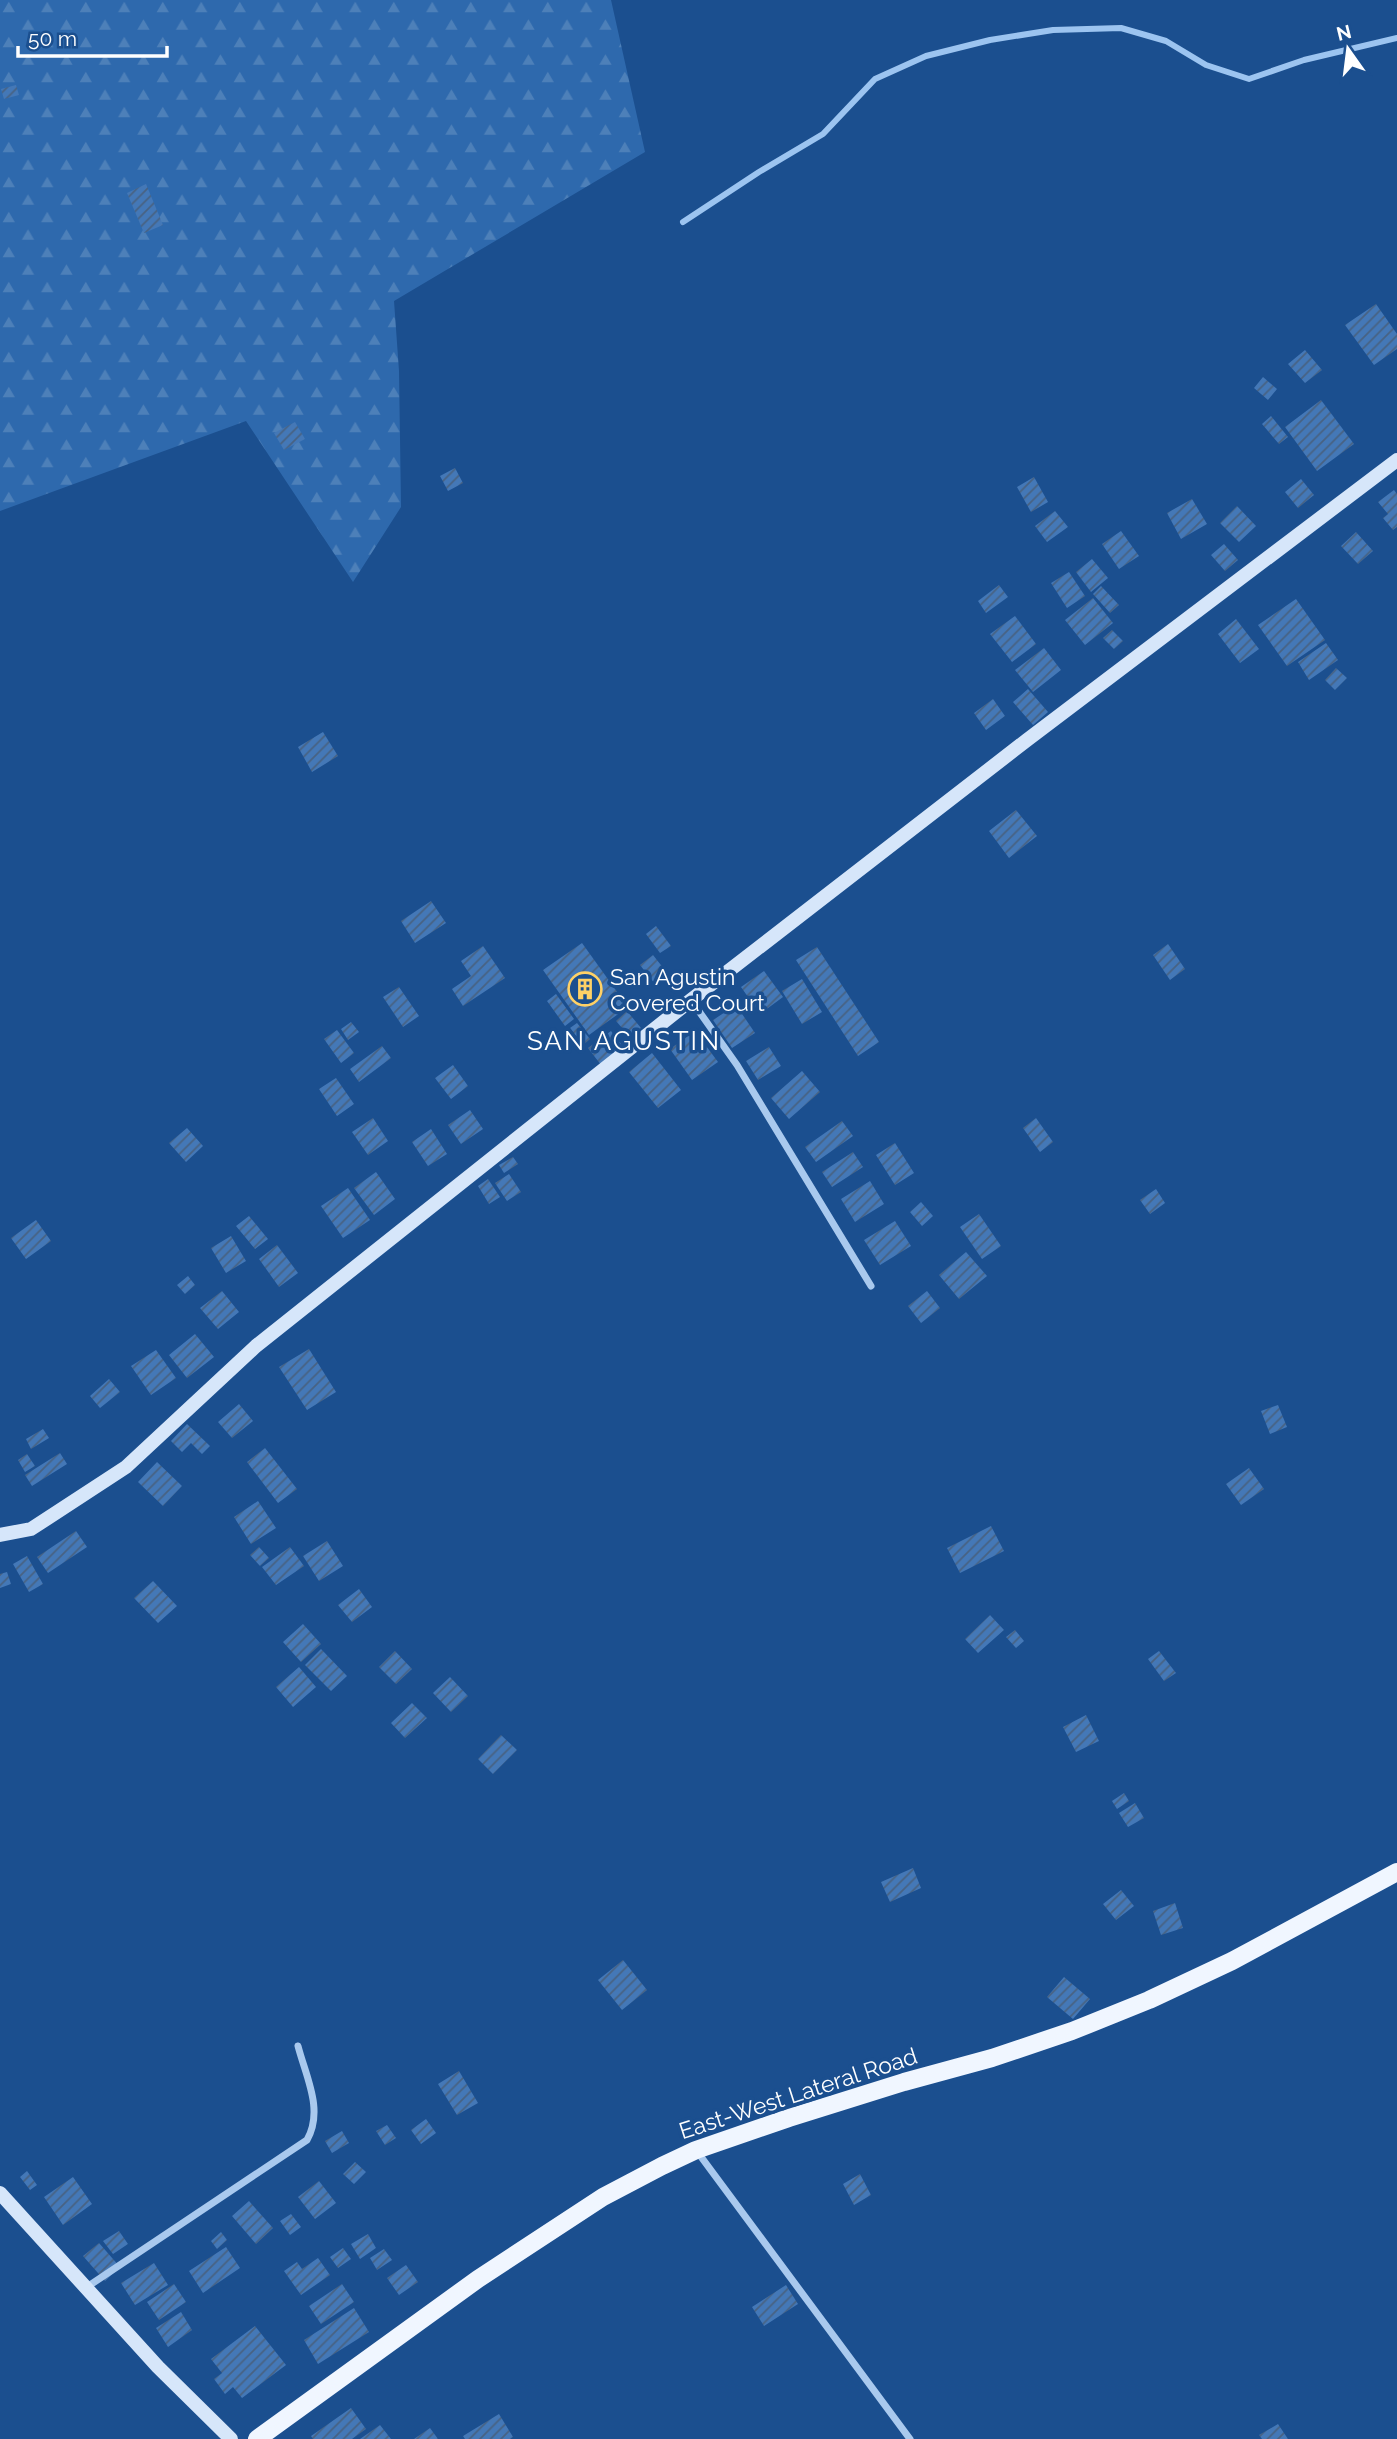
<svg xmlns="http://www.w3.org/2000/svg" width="1397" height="2439" viewBox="0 0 1397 2439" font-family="Raleway,sans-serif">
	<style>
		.forest { fill: url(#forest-firs) }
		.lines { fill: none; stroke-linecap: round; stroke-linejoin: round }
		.stream { stroke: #9cc4f0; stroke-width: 6 }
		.building { fill: url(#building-hatch) }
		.street { stroke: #a9c9ee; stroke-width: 7 }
		.secondary { stroke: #d6e6fa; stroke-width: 14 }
		.primary { stroke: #f0f6ff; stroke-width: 18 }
		.labels { text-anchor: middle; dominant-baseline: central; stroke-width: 7; stroke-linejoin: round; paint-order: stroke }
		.poi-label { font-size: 23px; fill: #fff; stroke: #1b4f8f; text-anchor: start }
		.street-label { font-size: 23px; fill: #fff; stroke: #1b4f8f }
		.quarter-label { font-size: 26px; letter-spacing: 2px; fill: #fff; stroke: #1b4f8f }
	</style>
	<defs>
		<pattern id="forest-firs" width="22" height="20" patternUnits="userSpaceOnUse" patternTransform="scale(1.75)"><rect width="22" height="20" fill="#2e69ad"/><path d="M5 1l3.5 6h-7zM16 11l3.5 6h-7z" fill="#4d80b9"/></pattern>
		<pattern id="building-hatch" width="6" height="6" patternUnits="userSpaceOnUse" patternTransform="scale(1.75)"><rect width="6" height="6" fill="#4478b7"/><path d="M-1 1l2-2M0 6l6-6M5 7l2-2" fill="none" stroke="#486282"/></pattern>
	</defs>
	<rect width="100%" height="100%" fill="#1b4f8f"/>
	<!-- forest -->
	<path class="forest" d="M0,0H611L645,152L394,301L399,371L401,507L353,582L246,421L0,511Z"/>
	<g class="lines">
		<!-- stream -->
		<path class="stream" d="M683,222L759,172L823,134L875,79L926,56L990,40L1053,30L1121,28L1166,41L1206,65L1249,79L1304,60L1397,38"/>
	</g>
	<!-- building -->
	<path class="building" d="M16,85L19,95L4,99L1,89Z
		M146,184L163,225L144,233L127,193Z
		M1376,304L1397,334V349L1374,365L1345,325Z
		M1305,350L1322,370L1305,383L1288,364Z
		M1263,377L1277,389L1268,400L1254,388Z
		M1321,400L1354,444L1317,471L1285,427Z
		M1271,416L1288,437L1279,444L1262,424Z
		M295,422L305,439L284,450L274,433Z
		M455,468L463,483L448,491L440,476Z
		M1034,477L1048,502L1031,512L1017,487Z
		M1301,479L1314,495L1298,508L1285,492Z
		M1394,490L1397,494V527L1393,530L1383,518L1388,514L1378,502Z
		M1192,499L1207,524L1181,539L1167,513Z
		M1237,506L1256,526L1239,542L1220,523Z
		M1055,511L1068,527L1047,542L1035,526Z
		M1121,531L1139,556L1119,569L1102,544Z
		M1356,532L1373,551L1358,564L1341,546Z
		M1224,544L1238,560L1225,571L1211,555Z
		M1092,559L1108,578L1091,592L1076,572Z
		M1069,572L1085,596L1067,608L1051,583Z
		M999,585L1008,597L986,613L978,601Z
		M1101,586L1119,605L1110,613L1093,594Z
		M1093,598L1113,623L1085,645L1065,620Z
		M1296,599L1325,640L1287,666L1258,625Z
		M1015,616L1036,644L1012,662L990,634Z
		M1236,619L1259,649L1240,663L1218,634Z
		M1112,630L1123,641L1114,649L1103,638Z
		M1326,643L1338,660L1309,680L1298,662Z
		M1044,648L1061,670L1033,692L1015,670Z
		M1336,668L1347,678L1335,690L1325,680Z
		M1028,689L1048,712L1033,725L1013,702Z
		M993,699L1005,716L986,730L974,713Z
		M323,732L338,756L312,772L298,747Z
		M1016,810L1037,836L1009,858L989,831Z
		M431,901L446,923L415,943L401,921Z
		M656,926L671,946L660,953L646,934Z
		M582,943L628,1007L589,1035L543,970Z
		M1168,944L1185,969L1170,980L1153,955Z
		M483,946L505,978L463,1006L452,989L471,976L461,961Z
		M817,947L879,1042L858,1056L796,960Z
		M653,955L668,974L655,984L640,965Z
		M764,971L783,997L760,1014L741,987Z
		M802,979L822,1012L802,1024L782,991Z
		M399,987L419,1016L403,1027L383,997Z
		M556,994L574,1019L565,1026L547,1001Z
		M736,1005L755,1033L732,1048L713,1020Z
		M627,1011L641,1028L630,1037L616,1021Z
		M351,1022L359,1032L348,1040L341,1029Z
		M577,1023L590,1039L583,1045L570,1028Z
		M337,1030L354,1053L341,1063L324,1039Z
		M611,1031L624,1048L601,1065L588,1048Z
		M695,1031L718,1062L692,1080L670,1049Z
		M382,1046L391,1058L359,1082L350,1069Z
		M769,1047L781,1066L758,1080L746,1061Z
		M652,1053L681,1090L658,1108L629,1072Z
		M453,1065L468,1086L451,1099L435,1078Z
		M802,1071L820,1092L789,1119L771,1098Z
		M336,1078L354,1104L337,1116L319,1089Z
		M470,1110L483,1129L461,1144L448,1125Z
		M373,1118L388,1141L368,1155L352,1132Z
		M1036,1118L1053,1142L1040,1152L1023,1128Z
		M842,1121L853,1136L816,1162L805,1147Z
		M187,1128L203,1146L186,1162L169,1143Z
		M431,1129L447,1154L428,1166L412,1142Z
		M895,1143L914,1173L895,1185L876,1155Z
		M853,1152L863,1167L832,1187L822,1172Z
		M513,1157L518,1164L504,1173L499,1165Z
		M376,1172L395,1199L374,1215L354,1188Z
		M509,1174L521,1192L507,1201L495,1183Z
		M488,1179L500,1197L489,1204L478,1186Z
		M870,1181L884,1204L855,1222L841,1199Z
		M348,1188L370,1220L343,1238L321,1206Z
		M1156,1189L1165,1203L1150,1214L1140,1200Z
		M921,1202L933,1216L922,1226L910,1212Z
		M979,1214L1001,1246L982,1259L960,1227Z
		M249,1216L268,1239L255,1249L236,1226Z
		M36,1220L51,1241L26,1259L11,1238Z
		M895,1221L911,1246L880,1265L864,1240Z
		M231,1236L246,1261L226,1273L211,1248Z
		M277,1245L298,1273L279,1287L259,1259Z
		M966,1252L987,1276L959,1299L939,1275Z
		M188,1276L195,1285L185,1294L177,1285Z
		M222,1291L239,1312L218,1329L200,1308Z
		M927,1291L940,1308L921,1323L908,1306Z
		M195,1334L214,1357L187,1378L169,1355Z
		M309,1349L336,1392L307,1410L279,1367Z
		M156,1350L176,1378L151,1395L131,1366Z
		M109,1379L120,1392L100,1408L90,1396Z
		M239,1404L253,1421L232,1438L218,1422Z
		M1278,1405L1287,1427L1270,1434L1261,1411Z
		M187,1424L210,1446L202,1454L191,1443L182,1452L171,1441Z
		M43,1429L49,1438L31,1449L26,1439Z
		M265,1448L297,1489L278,1503L247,1462Z
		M60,1453L67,1464L32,1486L25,1475Z
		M27,1454L35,1466L25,1472L18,1460Z
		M157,1462L182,1486L163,1506L138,1482Z
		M1249,1468L1264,1489L1241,1505L1226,1484Z
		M258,1501L276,1528L251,1544L234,1517Z
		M991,1526L1004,1551L960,1573L947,1548Z
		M76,1531L87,1547L48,1573L37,1557Z
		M327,1541L343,1566L319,1581L303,1556Z
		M259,1547L269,1558L260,1566L250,1555Z
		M290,1547L304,1566L276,1585L262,1567Z
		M27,1556L43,1584L29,1592L13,1564Z
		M7,1572L11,1584L0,1588V1574Z
		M153,1581L177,1606L158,1623L134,1598Z
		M359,1589L372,1607L352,1622L338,1605Z
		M990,1615L1004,1630L978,1653L965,1639Z
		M303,1624L321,1644L301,1662L283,1642Z
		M1015,1630L1024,1641L1016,1648L1006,1637Z
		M321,1649L347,1676L331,1691L305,1665Z
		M395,1651L412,1669L396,1684L379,1667Z
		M1159,1651L1176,1673L1164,1681L1148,1659Z
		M299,1667L316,1687L293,1707L276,1687Z
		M450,1677L468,1696L451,1712L433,1693Z
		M412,1703L427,1718L405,1738L391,1723Z
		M1086,1715L1099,1741L1076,1752L1063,1727Z
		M501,1735L517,1750L493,1774L478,1759Z
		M1124,1793L1129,1801L1117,1809L1112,1801Z
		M1135,1803L1144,1818L1128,1827L1119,1813Z
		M913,1868L921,1888L890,1902L881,1882Z
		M1121,1890L1134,1906L1116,1920L1103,1904Z
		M1175,1903L1183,1928L1161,1935L1153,1911Z
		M623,1960L647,1990L622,2010L598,1980Z
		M1064,1977L1090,1999L1073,2019L1047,1997Z
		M459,2071L478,2103L457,2115L438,2084Z
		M426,2119L436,2133L421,2144L411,2130Z
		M387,2125L396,2138L385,2145L376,2131Z
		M342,2131L349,2143L332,2153L325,2141Z
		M355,2162L366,2172L354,2184L343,2174Z
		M27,2171L37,2185L30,2190L20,2177Z
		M860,2174L871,2195L854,2205L843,2184Z
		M73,2177L92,2204L63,2225L44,2197Z
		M319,2181L336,2203L315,2219L298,2197Z
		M249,2201L273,2228L256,2244L232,2216Z
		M291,2214L301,2227L290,2235L280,2221Z
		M119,2231L128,2244L113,2254L103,2241Z
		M221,2232L227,2240L217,2249L211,2241Z
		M368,2234L376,2248L360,2259L351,2244Z
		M99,2243L120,2267L105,2281L83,2256Z
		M226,2247L240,2268L203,2293L189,2271Z
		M343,2248L351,2259L338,2268L330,2257Z
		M384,2249L392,2260L377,2270L370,2258Z
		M318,2258L330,2275L301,2295L284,2271L297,2262L302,2269Z
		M154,2263L168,2285L135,2305L121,2283Z
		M406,2265L418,2282L399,2295L387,2278Z
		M174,2284L186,2302L159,2320L147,2302Z
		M342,2284L354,2302L321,2324L309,2306Z
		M786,2285L798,2304L764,2326L752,2307Z
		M354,2308L369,2332L318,2364L304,2340Z
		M181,2312L192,2330L168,2347L156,2328Z
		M255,2326L286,2365L242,2398L233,2387L225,2394L214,2379L222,2373L211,2359Z
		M351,2408L366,2429L352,2439H313L311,2436Z
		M499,2414L513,2437L510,2439H465L463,2436Z
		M1278,2424L1288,2439H1262L1259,2435Z
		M380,2425L391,2439H360Z
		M430,2428L438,2439H414Z"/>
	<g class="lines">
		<!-- street -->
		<path class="street" d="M691,1000L737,1065L871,1286
			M696,2150L910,2439
			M87,2287L307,2140C324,2110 306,2077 298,2046"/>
		<!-- secondary -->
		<path class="secondary" d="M0,1535L31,1529L126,1467L256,1346L691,1000L1027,740L1397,460
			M0,2193L158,2367L231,2439"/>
		<!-- primary -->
		<path class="primary" d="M257,2439L478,2279L603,2197L662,2166L696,2150L789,2118L904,2082L992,2058L1072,2031L1149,2000L1232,1961L1397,1872"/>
	</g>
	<!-- icons -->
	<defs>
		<symbol id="building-ring" viewBox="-11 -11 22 22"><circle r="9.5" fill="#1b4f8f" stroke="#ffd166" stroke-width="1.5"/><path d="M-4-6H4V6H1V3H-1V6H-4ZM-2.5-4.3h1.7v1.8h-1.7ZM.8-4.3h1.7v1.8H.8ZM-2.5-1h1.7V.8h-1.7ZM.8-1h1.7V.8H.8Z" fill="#ffd166"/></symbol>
	</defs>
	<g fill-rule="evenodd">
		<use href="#building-ring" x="566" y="970" width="38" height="38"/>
	</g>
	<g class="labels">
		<!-- poi labels -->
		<g class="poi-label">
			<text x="610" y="976">San Agustin<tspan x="610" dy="26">Covered Court</tspan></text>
		</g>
		<!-- street labels -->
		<g class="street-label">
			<text transform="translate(798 2093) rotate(-18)">East-West Lateral Road</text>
		</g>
		<!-- quarter labels -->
		<g class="quarter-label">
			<text x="624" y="1041">SAN AGUSTIN</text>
		</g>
	</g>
	<!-- north arrow -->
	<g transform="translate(1348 49) rotate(346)" stroke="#1b4f8f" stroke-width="5" paint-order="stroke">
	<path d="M0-5L12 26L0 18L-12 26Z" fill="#ffffff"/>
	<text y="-10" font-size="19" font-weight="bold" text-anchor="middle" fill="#ffffff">N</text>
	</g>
	<!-- scale -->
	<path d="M18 46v10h149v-10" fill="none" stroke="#ffffff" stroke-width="3.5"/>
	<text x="28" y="46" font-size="21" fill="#ffffff" stroke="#1b4f8f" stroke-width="5" paint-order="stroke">50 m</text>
</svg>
